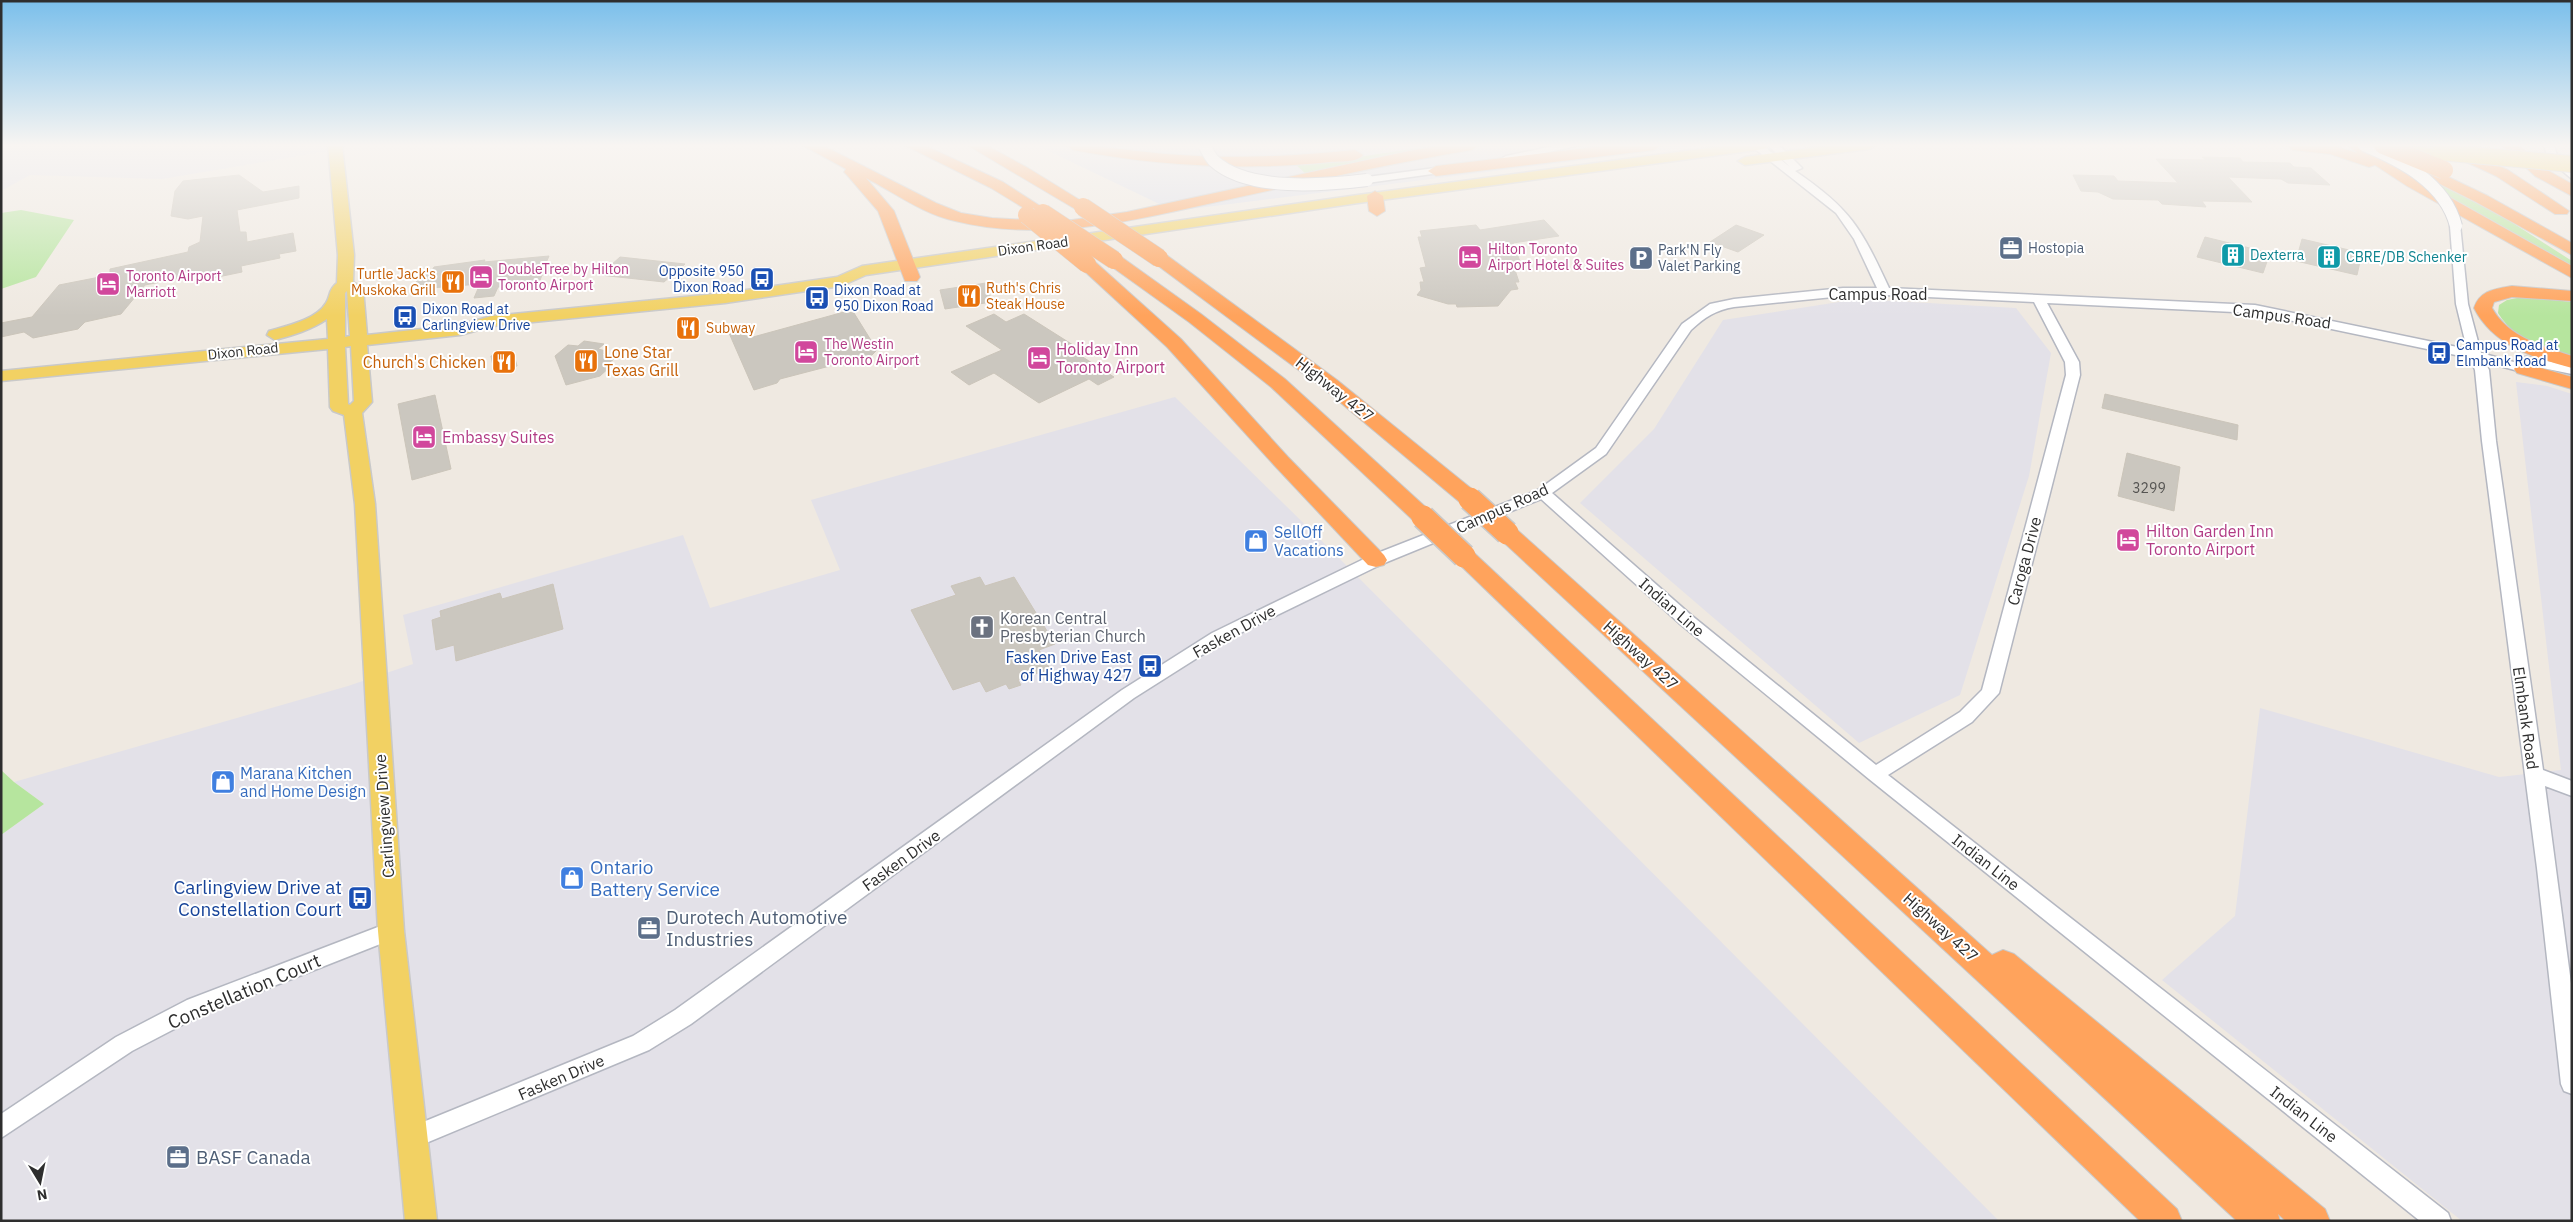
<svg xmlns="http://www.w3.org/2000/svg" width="2573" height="1222" viewBox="0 0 2573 1222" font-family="'IBM Plex Sans',sans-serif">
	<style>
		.industrial { fill: #e3e1e8 }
		.airport { fill: #dcdee8 }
		.green { fill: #b6e59e }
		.building { fill: #cbc7bf; stroke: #cbc5ba }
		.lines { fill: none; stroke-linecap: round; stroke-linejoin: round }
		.minor-casing { stroke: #b4b7c1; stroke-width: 3 }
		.major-casing { stroke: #c9c9c9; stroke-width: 3 }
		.highway-casing { stroke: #c9c9c9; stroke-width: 2 }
		.minor { fill: #fff; fill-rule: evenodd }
		.major { fill: #f2d163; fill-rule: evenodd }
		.highway { fill: #ffa35c; fill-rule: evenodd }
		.minor-bridge-casing { stroke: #b4b7c1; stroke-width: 14; stroke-linecap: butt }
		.major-bridge-casing { stroke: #c9c9c9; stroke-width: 18; stroke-linecap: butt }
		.highway-bridge-far1-casing { stroke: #c9c9c9; stroke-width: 19; stroke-linecap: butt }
		.highway-bridge-casing { stroke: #c9c9c9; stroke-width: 26; stroke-linecap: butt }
		.minor-bridge { stroke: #fff; stroke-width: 12 }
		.major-bridge { stroke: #f2d163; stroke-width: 16 }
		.highway-bridge-far1 { stroke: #ffa35c; stroke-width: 18 }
		.highway-bridge { stroke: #ffa35c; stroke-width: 23 }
		.labels { text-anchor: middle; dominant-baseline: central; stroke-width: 4; stroke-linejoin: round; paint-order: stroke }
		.far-street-label { font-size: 14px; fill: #2e2e2e; stroke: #fff }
		.far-service-label { font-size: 14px; fill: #4e5e75; stroke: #fff; text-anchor: start }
		.far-hotel-label { font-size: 14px; fill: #b23c85; stroke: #fff; text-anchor: start }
		.far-culture-label { font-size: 14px; fill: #0d838f; stroke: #fff; text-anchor: start }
		.far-transit-label { font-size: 14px; fill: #164399; stroke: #fff; text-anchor: start }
		.far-food-label { font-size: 14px; fill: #c56008; stroke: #fff; text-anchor: start }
		.number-label { font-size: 14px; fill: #555452 }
		.street-label { font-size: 16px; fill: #2e2e2e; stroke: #fff }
		.hotel-label { font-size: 16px; fill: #b23c85; stroke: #fff; text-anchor: start }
		.food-label { font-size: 16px; fill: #c56008; stroke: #fff; text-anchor: start }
		.shop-label { font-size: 16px; fill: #366cbe; stroke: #fff; text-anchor: start }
		.worship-label { font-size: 16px; fill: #5b616d; stroke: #fff; text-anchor: start }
		.transit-label { font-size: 16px; fill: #164399; stroke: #fff; text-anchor: end }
		.near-shop-label { font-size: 19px; fill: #366cbe; stroke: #fff; text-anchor: start }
		.near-transit-label { font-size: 19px; fill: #164399; stroke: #fff; text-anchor: end }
		.near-service-label { font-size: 19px; fill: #4e5e75; stroke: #fff; text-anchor: start }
		.near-street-label { font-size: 19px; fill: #2e2e2e; stroke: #fff }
	</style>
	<rect width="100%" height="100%" fill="#efe9e1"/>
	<!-- industrial -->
	<path class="industrial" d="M1,145H346V148L162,179L30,175L1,191Z
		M1858,299L2016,308L2051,353L2029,476L1960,695L1859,743L1580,503L1654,429L1723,320Z
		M2516,382L2547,386L2572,394V1221H2462L2162,980L2235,916L2260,708L2499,777L2561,770Z
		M1175,397L1333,552L1999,1221H1V835L44,804L14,782L348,686L413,664L403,615L683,535L710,608L840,570L811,500Z"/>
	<!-- airport -->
	<path class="airport" d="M1036,145H1704L1174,211Z"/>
	<!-- green -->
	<path class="green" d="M1439,145H1450L1306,174L1294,163L1351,158Z
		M2432,178L2502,216L2572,261V268L2453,201Z
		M21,210L74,220L36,277L1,289V213Z
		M2522,297L2572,302V355C2545,351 2512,337 2498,313L2499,305L2507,300Z
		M1,770L14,782L44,804L1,835Z"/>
	<!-- building -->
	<path class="building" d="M2202,157L2240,158L2243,162L2290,163L2294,167L2311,168L2330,185L2288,183L2281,179L2228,177L2252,202L2202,201L2206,207L2162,204L2158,200L2113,199L2098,192L2081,191L2073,175L2114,176L2118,181L2178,183L2156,159L2206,160Z
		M239,175L263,192L299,186V198L237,210L240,232H246L247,242L293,233L296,251L279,254L280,258L241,266L242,272L213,278L212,272L145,285L121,314L85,322L78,329L33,338L24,332L1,337V323L32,317L59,285L110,275V269L188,252L189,247L200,242L203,216L188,219L171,216L175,191L183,181Z
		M1544,220L1559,236L1513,243L1521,264L1514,267L1519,282H1515L1518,289L1511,290L1498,306L1457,307L1456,304H1448L1417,295L1421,290L1420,282H1424L1420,268L1426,267L1418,237H1422L1420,231L1476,225L1480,230Z
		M1736,225L1764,235L1738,252L1710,242Z
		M2205,237L2270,253L2263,273L2197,257Z
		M2302,239L2362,253L2357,275L2296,261Z
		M549,256L546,263H552L547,274L542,275L539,283L498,287L494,296L474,298L480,284L418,289L416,278L430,274L434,267L485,260L484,262Z
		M620,257L685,264L664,282L600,275Z
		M986,283L992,302L945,309L940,290Z
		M844,312L854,313L877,350L872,355L780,379L777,383L754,390L729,333L753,337Z
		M994,314L1006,322L1024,314L1073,345L1067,347L1114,377L1098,385L1089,379L1039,403L994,373L969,385L951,372L1002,350L966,326Z
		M584,341L604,344L598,349L606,351L602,355L617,357L607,364L612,365L600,376L566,385L555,356L568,345L578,346Z
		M513,351L517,366L494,371L491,356Z
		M2105,394L2238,425L2237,440L2102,408Z
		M435,395L451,469L412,480L398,404Z
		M2127,453L2180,467L2174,511L2118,496Z
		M980,577L985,586L1014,577L1055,644L1039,650L1050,669L1018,680L1021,685L1009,689L1006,684L986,692L980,681L953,690L911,610L956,595L951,586Z
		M553,584L563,629L456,661L454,645L436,650L432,620L441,617L440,611L500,593L502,599Z"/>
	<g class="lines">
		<defs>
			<path id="minor" d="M1558,145H1580L1506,162L1501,159L1506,156Z
				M1750,145H1762L1790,167L1768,145H1779L1802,168L1795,171C1851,209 1861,228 1889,288L2255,305L2467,349L2456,304L2450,226L2452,224H2460L2468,304L2481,353L2521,364L2519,361L2521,358L2526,357L2572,366V374L2523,364L2542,369L2544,372L2537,376L2485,362L2489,370L2496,441L2543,770L2572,781V796L2545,786L2572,991V1094L2564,1091L2561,1084L2537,868L2482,441L2475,370L2470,358L2255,313L2047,303L2079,362L2080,375L1999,693L1972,722L1888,775L2448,1213L2451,1221H2420L1869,779L1679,623L1541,499L1382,564L1224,641L1134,698L691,1024L649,1050L414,1148L406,1145L403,1137L406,1129L633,1036L675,1010L1122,690L1212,633L1370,556L1538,490L1596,448L1682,324L1710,304L1734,299L1843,288H1877L1854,239L1836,213ZM1885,295L2034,302L2065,362L2066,375L1982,690L1960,712L1876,765L1691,615L1552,493L1606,454L1691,330C1705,317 1716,310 1734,307L1843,296Z
				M2544,145H2554L2557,156L2572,170V179L2548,159Z
				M1450,166L1454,167V171L1367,183L1362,180L1367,177Z
				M391,922L398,925L401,931L398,937L203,1014L132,1051L1,1138V1114L116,1037L187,1000Z"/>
			<path id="major" d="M328,145H342L354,255L353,282L363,288L367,335L459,325L492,316L725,293L837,277L862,266L1358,195L1730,145H1770L1764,149L1358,203L866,275L841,286L725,303L493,326L460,335L367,345L372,402L362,413L375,504L404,931L437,1221H405L378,931L355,504L344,415L333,411L330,407L328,349L1,381V371L328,339L327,319C311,330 293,335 275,340L267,335L269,331C286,326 316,320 326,303C331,295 328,290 337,283L338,255ZM347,291L350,336L345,337V293ZM351,346L354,401L350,405L348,404L345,347Z
				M1834,145H1875L1869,149L1745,165L1738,161L1745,157Z
				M2387,145L2439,148L2446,152L2439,156L2392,152L2387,151L2385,148Z"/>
			<path id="highway" d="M802,145H822L936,203L961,213L992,218L1029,220H1072L1127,212L1409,151L1444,145H1479L1472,150C1392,163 1314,181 1235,198C1143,218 1049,244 955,221C923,214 895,193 866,178L894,211L920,277L917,281H905L878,211L847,175L844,172L846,169Z
				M904,145H924L1003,182L1051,213L1049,216H1037L991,188Z
				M967,145H986L1028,168L1091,207L1083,212L1077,210Z
				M1066,145C1104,145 1141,153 1180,155C1238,159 1296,156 1355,150L1363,155C1357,163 1339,161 1330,162C1244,171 1158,166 1073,150Z
				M1612,145H1661L1654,150L1436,176L1428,171L1436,166Z
				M2286,145H2332L2357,153L2348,145H2366L2419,180L2572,266V278L2407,186L2375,165L2369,167L2330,154L2293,150Z
				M2502,145H2518L2547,170L2572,184V196L2535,176Z
				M2454,146L2508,170L2569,211L2567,214H2555L2496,176L2449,154L2446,151Z
				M2411,159L2488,196L2572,243V255L2476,202L2406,167L2403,164Z
				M1375,191L1383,196L1385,211L1377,216L1369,211L1367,196Z
				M1159,253L1165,254L1337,380L1478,494L1481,499L1478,504L1470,506L1462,504L1323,388L1153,262L1150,258L1153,254Z
				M1114,255L1120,256L1201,314L1285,379L1431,512L1434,517L1431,522L1423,524L1415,522L1271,387L1189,322L1108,264L1105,260L1108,256Z
				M1087,259L1093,260L1181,339L1288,457L1384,555L1387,560L1384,565L1376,567L1368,565L1274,465L1167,347L1081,268L1078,264L1081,260Z
				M2512,286L2572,291V301L2512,297L2494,302L2492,308C2508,337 2542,346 2572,356V368C2533,358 2493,345 2474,308C2480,290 2495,289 2512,286Z
				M2524,363L2572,377V389L2517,373L2514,369L2517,365Z
				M1507,526L1515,528L1992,955L2003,950L2014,954L2325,1209L2330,1221H2286L2278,1214L2280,1221H2237L1499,538L1496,533L1499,528Z
				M1464,549L1472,551L2177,1209L2182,1221H2140L1456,561L1453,556L1456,551Z"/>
		</defs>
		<!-- minor casing -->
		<use href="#minor" class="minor-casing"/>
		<!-- major casing -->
		<use href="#major" class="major-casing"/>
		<!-- highway casing -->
		<use href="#highway" class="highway-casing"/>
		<!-- minor -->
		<use href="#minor" class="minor"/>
		<!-- major -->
		<use href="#major" class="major"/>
		<!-- highway -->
		<use href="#highway" class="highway"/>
		<defs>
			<path id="minor-bridge" d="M1204,145C1207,150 1210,157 1214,161C1248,192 1325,185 1367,180
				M2364,145C2402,161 2445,183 2456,226"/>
			<path id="major-bridge" d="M2439,152L2572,164"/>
			<path id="highway-bridge-far1" d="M2383,145L2444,170
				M1083,207L1159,258
				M1043,213L1114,260
				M1027,215L1087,264"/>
			<path id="highway-bridge" d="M1470,499L1507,533
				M1423,517L1464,556"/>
		</defs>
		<!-- minor-bridge casing -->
		<use href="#minor-bridge" class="minor-bridge-casing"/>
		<!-- major-bridge casing -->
		<use href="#major-bridge" class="major-bridge-casing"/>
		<!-- highway-bridge-far1 casing -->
		<use href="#highway-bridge-far1" class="highway-bridge-far1-casing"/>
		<!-- highway-bridge casing -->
		<use href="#highway-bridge" class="highway-bridge-casing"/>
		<!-- minor-bridge -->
		<use href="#minor-bridge" class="minor-bridge"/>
		<!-- major-bridge -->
		<use href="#major-bridge" class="major-bridge"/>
		<!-- highway-bridge-far1 -->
		<use href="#highway-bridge-far1" class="highway-bridge-far1"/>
		<!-- highway-bridge -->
		<use href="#highway-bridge" class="highway-bridge"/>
	</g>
	<!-- sky -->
	<linearGradient id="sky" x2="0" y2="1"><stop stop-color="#7abfeb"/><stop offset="0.46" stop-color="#f8f5f2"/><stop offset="1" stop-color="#f8f5f2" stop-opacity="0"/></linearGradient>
	<rect width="2573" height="316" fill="url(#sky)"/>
	<!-- icons -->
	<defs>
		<symbol id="office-square" viewBox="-11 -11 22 22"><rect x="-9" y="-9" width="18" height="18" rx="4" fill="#5c6f8a" stroke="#fff"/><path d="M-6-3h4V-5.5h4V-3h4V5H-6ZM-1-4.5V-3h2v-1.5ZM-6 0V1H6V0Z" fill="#fff"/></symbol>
		<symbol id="building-square" viewBox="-11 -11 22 22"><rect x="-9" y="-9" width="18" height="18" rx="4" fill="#0f9aa8" stroke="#fff"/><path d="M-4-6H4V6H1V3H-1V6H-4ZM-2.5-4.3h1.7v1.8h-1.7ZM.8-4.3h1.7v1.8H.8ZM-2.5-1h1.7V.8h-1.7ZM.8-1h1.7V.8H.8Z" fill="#fff"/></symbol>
		<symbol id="hotel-square" viewBox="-11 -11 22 22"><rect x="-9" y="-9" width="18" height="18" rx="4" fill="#d1479c" stroke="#fff"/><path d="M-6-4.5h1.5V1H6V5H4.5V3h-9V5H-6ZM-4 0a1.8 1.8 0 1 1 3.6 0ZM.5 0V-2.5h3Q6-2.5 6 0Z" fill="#fff"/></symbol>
		<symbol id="parking-square" viewBox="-11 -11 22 22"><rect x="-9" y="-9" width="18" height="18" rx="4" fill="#5c6f8a" stroke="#fff"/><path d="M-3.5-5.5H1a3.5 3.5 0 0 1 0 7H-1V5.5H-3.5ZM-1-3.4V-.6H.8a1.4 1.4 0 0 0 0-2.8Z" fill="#fff"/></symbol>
		<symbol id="bus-square" viewBox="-11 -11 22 22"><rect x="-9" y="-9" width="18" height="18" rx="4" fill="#1a4fb4" stroke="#fff"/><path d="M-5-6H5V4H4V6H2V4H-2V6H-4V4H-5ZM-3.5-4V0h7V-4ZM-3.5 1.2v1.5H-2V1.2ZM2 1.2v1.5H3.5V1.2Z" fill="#fff"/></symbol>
		<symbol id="restaurant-square" viewBox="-11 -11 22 22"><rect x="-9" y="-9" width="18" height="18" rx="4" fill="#e8710a" stroke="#fff"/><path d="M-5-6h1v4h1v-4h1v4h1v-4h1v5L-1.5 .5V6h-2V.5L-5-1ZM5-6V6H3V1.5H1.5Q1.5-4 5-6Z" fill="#fff"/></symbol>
		<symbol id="shop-square" viewBox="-11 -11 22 22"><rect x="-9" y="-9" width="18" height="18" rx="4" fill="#3f7fe0" stroke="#fff"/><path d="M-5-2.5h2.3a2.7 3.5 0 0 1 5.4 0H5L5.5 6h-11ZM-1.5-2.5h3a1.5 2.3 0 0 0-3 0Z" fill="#fff"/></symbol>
		<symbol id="church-square" viewBox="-11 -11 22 22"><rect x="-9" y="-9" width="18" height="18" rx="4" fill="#6b7280" stroke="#fff"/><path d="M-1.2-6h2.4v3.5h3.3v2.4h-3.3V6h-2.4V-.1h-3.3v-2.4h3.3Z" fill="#fff"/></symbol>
	</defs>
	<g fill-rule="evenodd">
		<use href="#office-square" x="1997" y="234" width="28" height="28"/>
		<use href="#building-square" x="2219" y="241" width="28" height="28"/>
		<use href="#hotel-square" x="1456" y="243" width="28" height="28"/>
		<use href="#building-square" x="2315" y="243" width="28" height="28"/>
		<use href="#parking-square" x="1627" y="244" width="28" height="28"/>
		<use href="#hotel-square" x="467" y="263" width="28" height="28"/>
		<use href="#bus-square" x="748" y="265" width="28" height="28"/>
		<use href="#restaurant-square" x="439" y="268" width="28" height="28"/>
		<use href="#hotel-square" x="94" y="270" width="28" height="28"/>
		<use href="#restaurant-square" x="955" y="282" width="28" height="28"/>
		<use href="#bus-square" x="803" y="284" width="28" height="28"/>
		<use href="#bus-square" x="391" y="303" width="28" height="28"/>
		<use href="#restaurant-square" x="674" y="314" width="28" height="28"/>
		<use href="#hotel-square" x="792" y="338" width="28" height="28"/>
		<use href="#bus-square" x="2425" y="339" width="28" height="28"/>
		<use href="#hotel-square" x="1025" y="344" width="28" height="28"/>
		<use href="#restaurant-square" x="572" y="347" width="28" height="28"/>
		<use href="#restaurant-square" x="490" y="348" width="28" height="28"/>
		<use href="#hotel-square" x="410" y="423" width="28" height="28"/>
		<use href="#hotel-square" x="2114" y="526" width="28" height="28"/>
		<use href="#shop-square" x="1242" y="527" width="28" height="28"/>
		<use href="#church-square" x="968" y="613" width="28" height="28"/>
		<use href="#bus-square" x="1136" y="652" width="28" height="28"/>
		<use href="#shop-square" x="209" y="768" width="28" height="28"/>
		<use href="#shop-square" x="558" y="864" width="28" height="28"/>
		<use href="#bus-square" x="346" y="884" width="28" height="28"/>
		<use href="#office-square" x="635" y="914" width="28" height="28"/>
		<use href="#office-square" x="164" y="1143" width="28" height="28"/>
	</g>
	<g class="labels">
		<!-- far-street labels -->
		<g class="far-street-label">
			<text transform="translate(1033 246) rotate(-8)">Dixon Road</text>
			<text transform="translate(243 351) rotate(-6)">Dixon Road</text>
		</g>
		<!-- far-service labels -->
		<g class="far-service-label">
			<text x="2028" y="248">Hostopia</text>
			<text x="1658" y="250">Park'N Fly<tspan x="1658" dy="16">Valet Parking</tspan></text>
		</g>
		<!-- far-hotel labels -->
		<g class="far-hotel-label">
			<text x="1488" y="249">Hilton Toronto<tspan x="1488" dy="16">Airport Hotel &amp; Suites</tspan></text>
			<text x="498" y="269">DoubleTree by Hilton<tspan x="498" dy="16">Toronto Airport</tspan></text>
			<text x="126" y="276">Toronto Airport<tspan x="126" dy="16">Marriott</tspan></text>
			<text x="824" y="344">The Westin<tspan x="824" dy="16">Toronto Airport</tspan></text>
		</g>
		<!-- far-culture labels -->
		<g class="far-culture-label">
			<text x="2250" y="255">Dexterra</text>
			<text x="2346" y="257">CBRE/DB Schenker</text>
		</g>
		<!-- far-transit labels -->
		<g class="far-transit-label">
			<text x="744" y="271" text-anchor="end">Opposite 950<tspan x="744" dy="16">Dixon Road</tspan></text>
			<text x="834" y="290">Dixon Road at<tspan x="834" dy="16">950 Dixon Road</tspan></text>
			<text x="422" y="309">Dixon Road at<tspan x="422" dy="16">Carlingview Drive</tspan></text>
			<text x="2456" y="345">Campus Road at<tspan x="2456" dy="16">Elmbank Road</tspan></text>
		</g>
		<!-- far-food labels -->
		<g class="far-food-label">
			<text x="436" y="274" text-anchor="end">Turtle Jack's<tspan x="436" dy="16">Muskoka Grill</tspan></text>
			<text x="986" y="288">Ruth's Chris<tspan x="986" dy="16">Steak House</tspan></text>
			<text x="706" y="328">Subway</text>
		</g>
		<!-- number labels -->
		<g class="number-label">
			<text x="2149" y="488">3299</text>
		</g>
		<!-- street labels -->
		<g class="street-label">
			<text x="1878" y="294">Campus Road</text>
			<text transform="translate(2282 316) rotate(8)">Campus Road</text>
			<text transform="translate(1335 389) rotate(38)">Highway 427</text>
			<text transform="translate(1502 508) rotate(-24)">Campus Road</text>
			<text transform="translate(2024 561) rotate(-75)">Caroga Drive</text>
			<text transform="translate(1672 607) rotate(41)">Indian Line</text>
			<text transform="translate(1234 631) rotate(-29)">Fasken Drive</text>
			<text transform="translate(1641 655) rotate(42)">Highway 427</text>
			<text transform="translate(2526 718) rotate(82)">Elmbank Road</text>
			<text transform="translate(384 816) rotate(-94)">Carlingview Drive</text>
			<text transform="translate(901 860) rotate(-36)">Fasken Drive</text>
			<text transform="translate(1986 862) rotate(38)">Indian Line</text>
			<text transform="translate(1941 927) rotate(42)">Highway 427</text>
			<text transform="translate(561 1077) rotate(-23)">Fasken Drive</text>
			<text transform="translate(2304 1114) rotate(38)">Indian Line</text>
		</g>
		<!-- hotel labels -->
		<g class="hotel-label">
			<text x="1056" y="349">Holiday Inn<tspan x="1056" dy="18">Toronto Airport</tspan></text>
			<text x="442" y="437">Embassy Suites</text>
			<text x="2146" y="531">Hilton Garden Inn<tspan x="2146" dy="18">Toronto Airport</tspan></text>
		</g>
		<!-- food labels -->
		<g class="food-label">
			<text x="604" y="352">Lone Star<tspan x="604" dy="18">Texas Grill</tspan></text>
			<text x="486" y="362" text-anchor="end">Church's Chicken</text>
		</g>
		<!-- shop labels -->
		<g class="shop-label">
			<text x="1274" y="532">SellOff<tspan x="1274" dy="18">Vacations</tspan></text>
			<text x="240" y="773">Marana Kitchen<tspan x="240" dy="18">and Home Design</tspan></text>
		</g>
		<!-- worship labels -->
		<g class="worship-label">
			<text x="1000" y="618">Korean Central<tspan x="1000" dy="18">Presbyterian Church</tspan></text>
		</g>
		<!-- transit labels -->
		<g class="transit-label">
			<text x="1132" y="657">Fasken Drive East<tspan x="1132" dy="18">of Highway 427</tspan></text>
		</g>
		<!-- near-shop labels -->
		<g class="near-shop-label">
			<text x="590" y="867">Ontario<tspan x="590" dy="22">Battery Service</tspan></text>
		</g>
		<!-- near-transit labels -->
		<g class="near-transit-label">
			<text x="342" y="887">Carlingview Drive at<tspan x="342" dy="22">Constellation Court</tspan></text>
		</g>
		<!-- near-service labels -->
		<g class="near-service-label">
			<text x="666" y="917">Durotech Automotive<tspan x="666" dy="22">Industries</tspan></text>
			<text x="196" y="1157">BASF Canada</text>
		</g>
		<!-- near-street labels -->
		<g class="near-street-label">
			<text transform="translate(244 991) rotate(-23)">Constellation Court</text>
		</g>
	</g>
	<!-- border -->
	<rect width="2573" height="1222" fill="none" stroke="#2e2e2e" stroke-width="5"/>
	<!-- north arrow -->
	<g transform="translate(40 1182) rotate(170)" stroke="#ffffff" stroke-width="4" paint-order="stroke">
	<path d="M0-4L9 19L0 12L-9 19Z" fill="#2e2e2e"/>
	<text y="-8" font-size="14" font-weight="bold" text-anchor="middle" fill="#2e2e2e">N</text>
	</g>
</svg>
